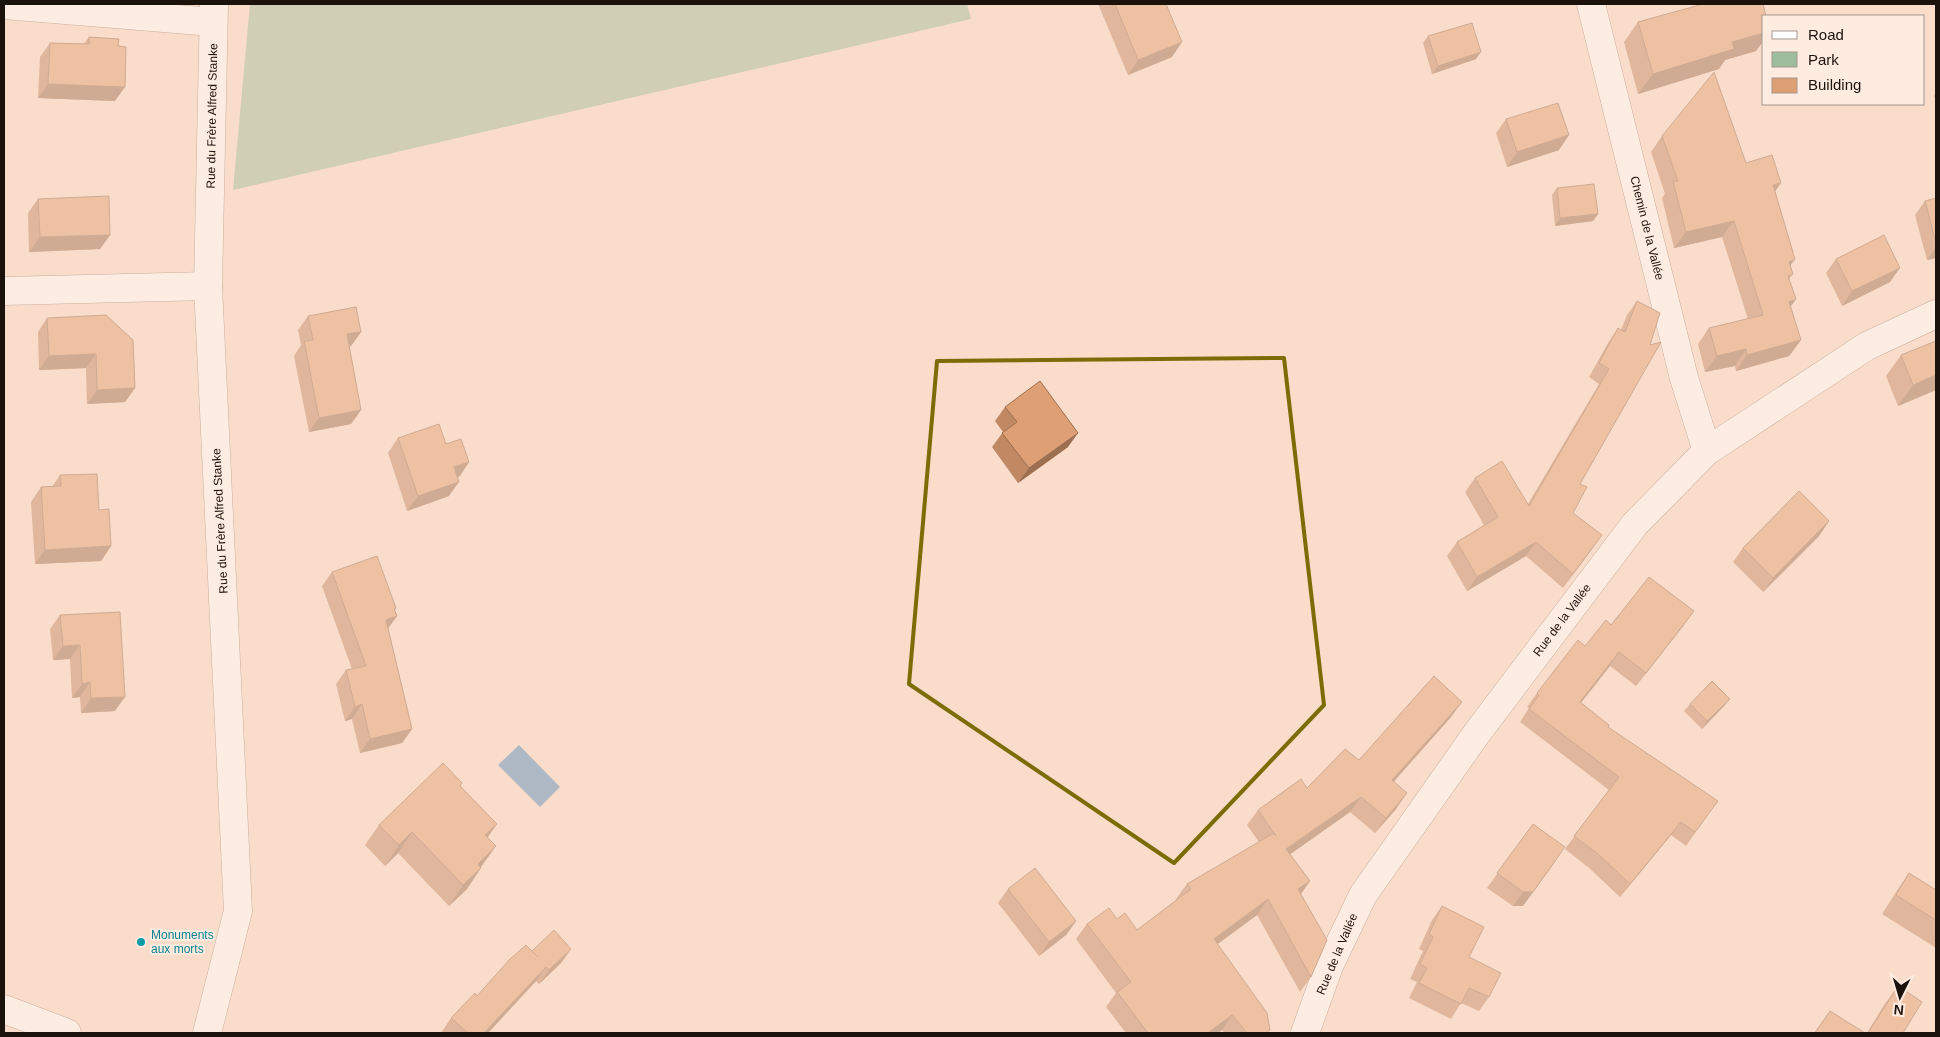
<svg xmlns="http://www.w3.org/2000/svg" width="1940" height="1037" viewBox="0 0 1940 1037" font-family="Helvetica,sans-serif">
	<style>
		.green { fill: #9dbe9c }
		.water { fill: #548dbe }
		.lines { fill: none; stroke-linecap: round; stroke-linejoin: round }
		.street-casing { stroke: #937969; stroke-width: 29 }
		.secondary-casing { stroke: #937969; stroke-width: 29 }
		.street { stroke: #fff; stroke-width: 28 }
		.secondary { stroke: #fff; stroke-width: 28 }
		.wall { fill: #c08964 }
		.shaded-wall { fill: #9c6f51 }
		.building { fill: #df9f74; stroke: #9c6f51 }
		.marked { fill: none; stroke: #7c6c06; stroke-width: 4; stroke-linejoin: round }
		.culture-dot { fill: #0f9aa8; stroke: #feece1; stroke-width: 2 }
		.labels { text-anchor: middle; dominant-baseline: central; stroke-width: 4; stroke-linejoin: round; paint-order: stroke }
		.street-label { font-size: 12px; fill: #1c120c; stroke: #feece1 }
		.culture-label { font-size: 12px; fill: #0d838f; stroke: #feece1; text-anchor: start }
	</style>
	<rect width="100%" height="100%" fill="#f9dcca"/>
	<!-- green -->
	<path class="green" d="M250,4H967L971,19L233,190Z"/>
	<!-- water -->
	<path class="water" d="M519,745L560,787L540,807L498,765Z"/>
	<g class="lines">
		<defs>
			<path id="street" d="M1591,4L1684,378L1707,451
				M4,5L213,22
				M4,291L208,286"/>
			<path id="secondary" d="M4,1009L67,1033
				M207,1033L238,911L208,286L214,4
				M1305,1033L1329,966L1363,895L1477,733L1635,524L1707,451L1867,346L1936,314"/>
		</defs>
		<!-- street casing -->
		<use href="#street" class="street-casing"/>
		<!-- secondary casing -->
		<use href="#secondary" class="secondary-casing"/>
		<!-- street -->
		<use href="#street" class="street"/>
		<!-- secondary -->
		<use href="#secondary" class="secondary"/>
	</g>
	<!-- wall -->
	<path class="wall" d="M1098,4H1166L1172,57L1128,75Z
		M1764,16V40L1756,51L1725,60L1719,69L1638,94L1624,42L1638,22Z
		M1428,36L1476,59L1432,74L1423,43Z
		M89,37L115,101L38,98L40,57L50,43L84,44Z
		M1936,92V101L1934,96Z
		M1506,119L1559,150L1507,167L1496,133Z
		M1662,136L1746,163L1775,191L1795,259L1790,266L1793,274L1789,279L1796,299L1791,306L1801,340L1789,356L1736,371L1735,366L1705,372L1698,344L1709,328L1748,319L1722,237L1674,248L1662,198L1665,194L1651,152Z
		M1557,188L1598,214L1593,221L1555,226L1552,195Z
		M1936,198V258L1927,260L1915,215L1925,201Z
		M38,199L110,235L100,249L29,252L28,213Z
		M1836,259L1890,282L1842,306L1826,273Z
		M1637,301L1580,484L1573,513L1592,549L1563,588L1526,556L1467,591L1447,556L1457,542L1484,525L1465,492L1475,478L1528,504L1599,384L1589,377L1608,343L1618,328L1621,330L1627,315Z
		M308,316L361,332L351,346H349L361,410L351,424L309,432L294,356L301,345L298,330Z
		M47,318L133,340L135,388L125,402L87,404L86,368L39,370L38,332Z
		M1901,355L1936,390L1898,406L1886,376Z
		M1005,407L1068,447L1018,483L992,447L1003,432L995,421Z
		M398,438L446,444L469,462L459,477H457L449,496L407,511L388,453Z
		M60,475L99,510L111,546L101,561L35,564L31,502L41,487H52Z
		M1829,521L1819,536L1763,592L1733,562L1743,548Z
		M332,572L395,610L397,616L388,628L412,729L402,743L360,753L352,719L345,721L336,684L346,670L352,669L322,586Z
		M120,612L115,711L81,713L80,697L72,698L70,659L53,660L50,629L60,615Z
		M1611,625H1684L1636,686L1610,666L1581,703L1708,815L1686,846L1671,835L1620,897L1589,868L1565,849L1609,790L1520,722L1529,708L1527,707L1537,693L1585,646Z
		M1730,699L1724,706L1702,729L1684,711L1690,704Z
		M1451,717L1393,782L1396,809L1375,833L1350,812L1290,854L1310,881L1300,894L1311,977L1300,992L1257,915L1217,944L1268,1033H1224L1222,1030L1218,1033H1126L1106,1007L1116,993L1076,939L1087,924L1117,919L1137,930L1177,900L1176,899L1187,884L1259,842L1247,825L1258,810L1307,788L1359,760Z
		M462,783L460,786L487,838L467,889L449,906L398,853L385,866L365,845L379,825Z
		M1533,824L1523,906H1513L1487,888Z
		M1909,873L1936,890V948L1882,914L1896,892Z
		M1008,889L1076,921L1066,935L1039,956L998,903Z
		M1442,906L1469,957L1489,997L1479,1011L1461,1003L1451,1019L1409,998L1417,982L1410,979L1423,951L1419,949L1432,920Z
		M532,951L561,963L539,984L536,981L488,1033H441L451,1018L477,996Z
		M1898,986L1903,1033H1867L1884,1005Z
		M1830,1011L1865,1033H1814Z"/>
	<!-- shaded-wall -->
	<path class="shaded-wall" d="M1764,33V40L1756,51L1725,60L1719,69L1638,94L1653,74L1732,42Z
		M1182,42L1172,57L1128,75L1138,60Z
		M1481,52L1476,59L1432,74L1438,66Z
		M48,84L125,87L115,101L38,98Z
		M1569,135L1559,150L1507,167L1517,152Z
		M1781,183L1769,200L1773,185Z
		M1598,214L1593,221L1555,226L1560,218Z
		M1734,221L1722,237L1674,248L1686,232Z
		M110,235L100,249L29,252L40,237Z
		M1936,247V258L1927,260Z
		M1795,259L1784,275L1789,262Z
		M1900,268L1890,282L1842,306L1852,291Z
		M1796,299L1784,316L1789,302Z
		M361,332L351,346L337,348L347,334Z
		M1801,340L1789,356L1736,371L1747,355Z
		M1746,349L1735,366L1705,372L1717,356Z
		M96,354L86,368L39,370L49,356Z
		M1936,375V390L1898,406L1913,385Z
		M135,388L125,402L87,404L97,390Z
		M361,410L351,424L309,432L319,418Z
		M1078,433L1068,447L1018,483L1029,468Z
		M469,462L459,477L444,482L454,467Z
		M459,482L449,496L407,511L418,496Z
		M1829,521L1819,536L1763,592L1773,578Z
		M1602,535L1592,549L1563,588L1573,574Z
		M1536,542L1526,556L1467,591L1477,577Z
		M111,546L101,561L35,564L45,550Z
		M396,608L389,619L397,616L387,630L386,620L394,609Z
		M1694,611L1684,625L1636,686L1646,673Z
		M80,645L70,659L53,660L63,646Z
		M1619,652L1610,666L1570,716L1580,702Z
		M90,682L80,697L72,698L82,684Z
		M125,697L115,711L81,713L91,698Z
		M1730,699L1724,706L1702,729L1707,721Z
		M1462,702L1451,717L1381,796L1392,780Z
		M362,704L352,719L345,721L355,707Z
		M412,729L402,743L360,753L370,739Z
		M1407,793L1396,809L1375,833L1386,818Z
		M1361,797L1350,812L1275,865L1286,849Z
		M1681,822L1671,835L1620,897L1630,884Z
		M497,824L483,844L485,835Z
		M412,832L398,853L385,866L399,845Z
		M496,846L481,867L463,884L478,864Z
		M1555,862L1523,906H1513L1523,892Z
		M481,868L467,889L449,906L463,885Z
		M1310,881L1299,897L1298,889Z
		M1268,899L1257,915L1203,955L1214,939Z
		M1076,921L1066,935L1039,956L1049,942Z
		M571,949L561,963L539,984L549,970Z
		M546,967L536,981L488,1033H484Z
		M1232,1015L1222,1030L1218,1033H1208Z"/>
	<!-- building -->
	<path class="building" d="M1115,4H1166L1182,42L1138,60Z
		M1703,4H1763L1766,16H1764V33L1732,42L1734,49L1653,74L1638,22Z
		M1472,23L1481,52L1438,66L1428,36Z
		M89,37L119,39L118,46L126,47L125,87L48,84L50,43L89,44Z
		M1714,72L1746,163L1772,155L1781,183L1773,185L1795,259L1789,262L1793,274L1788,276L1796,299L1789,302L1801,340L1747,355L1746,349L1717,356L1709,328L1763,315L1734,221L1686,232L1673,181H1678L1662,136Z
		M1558,103L1569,135L1517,152L1506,119Z
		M1594,184L1598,214L1560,218L1557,188Z
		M109,196L110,235L40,237L38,199Z
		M1936,198V243L1925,201Z
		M1884,235L1900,268L1852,291L1836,259Z
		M1637,301L1660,313L1650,345L1661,342L1580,484L1587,487L1573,513L1602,535L1573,574L1536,542L1477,577L1457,542L1498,517L1475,478L1502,461L1529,506L1609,369L1599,363L1618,328L1625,332Z
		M356,307L361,332L347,334L361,410L319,418L304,341L313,340L308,316Z
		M106,315L133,340L135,388L97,390L96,354L49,356L47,318Z
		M1936,341V375L1913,385L1901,355Z
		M1040,381L1078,433L1029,468L1002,433L1017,422L1005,407Z
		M439,424L446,444L461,439L469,462L454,467L459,482L418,496L398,438Z
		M97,474L99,510L109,509L111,546L45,550L41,487L61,486L60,475Z
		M1799,491L1829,521L1773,578L1743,548Z
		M377,556L396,608L394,609L397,616L386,620L412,729L370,739L362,704L355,707L346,670L366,666L332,572Z
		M1649,577L1694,611L1646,673L1619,652L1580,702L1609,725L1608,727L1718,801L1695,832L1681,822L1630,884L1598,854L1574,836L1619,777L1529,709L1539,695L1537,693L1578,640L1585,646L1606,620L1611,625Z
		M120,612L125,697L91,698L90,682L82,684L80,645L63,646L60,615Z
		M1434,676L1462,702L1392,780L1407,793L1386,818L1361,797L1286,849L1310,881L1298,889L1327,940L1311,977L1268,899L1214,939L1267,1013L1270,1030L1266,1033H1247L1232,1015L1208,1033H1148L1117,992L1131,982L1087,924L1109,908L1117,919L1125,913L1137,930L1191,889L1187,884L1274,833L1276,836L1258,810L1301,779L1307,788L1345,749L1359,760Z
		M1712,681L1730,699L1707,721L1690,704Z
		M443,763L462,783L460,786L497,824L485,835L496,846L478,864L481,868L463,885L412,832L399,845L379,825Z
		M1533,824L1565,847L1533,892H1523L1497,873Z
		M1035,868L1076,921L1049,942L1008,889Z
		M1909,873L1936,890V920L1896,895Z
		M1442,906L1484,927L1469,957L1501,973L1489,997L1469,988L1461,1004L1419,983L1427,968L1420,964L1433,937L1429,934Z
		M554,930L571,949L549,970L546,967L484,1033H468L451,1018L475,993L477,996L510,959L526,945L538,957L532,951Z
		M1898,986L1922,1002L1903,1033H1868Z
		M1830,1011L1865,1033H1815Z"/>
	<!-- marked area -->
	<path d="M0 0H1940V1037H0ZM1284,358L1324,705L1174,863L909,684L937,361Z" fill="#f9dcca" fill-opacity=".55" fill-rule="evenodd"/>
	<path class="marked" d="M1284,358L1324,705L1174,863L909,684L937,361Z"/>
	<!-- markers -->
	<circle class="culture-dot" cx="141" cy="942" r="5"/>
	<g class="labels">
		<!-- street labels -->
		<g class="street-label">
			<text transform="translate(212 116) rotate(-89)">Rue du Frère Alfred Stanke</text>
			<text transform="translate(1647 228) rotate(76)">Chemin de la Vallée</text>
			<text transform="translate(220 521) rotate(-93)">Rue du Frère Alfred Stanke</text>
			<text transform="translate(1562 620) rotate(-53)">Rue de la Vallée</text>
			<text transform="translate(1337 954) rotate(-67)">Rue de la Vallée</text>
		</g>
		<!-- culture labels -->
		<g class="culture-label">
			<text x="151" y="935">Monuments<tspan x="151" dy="14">aux morts</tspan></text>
		</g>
	</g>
	<!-- border -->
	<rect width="1940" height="1037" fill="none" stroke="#1c120c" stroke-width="10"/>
	<!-- legend -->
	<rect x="1762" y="15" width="162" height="90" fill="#feece1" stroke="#a4958c"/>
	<rect x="1772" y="31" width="25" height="8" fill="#ffffff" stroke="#a4958c"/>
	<text x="1808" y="40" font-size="15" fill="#1c120c">Road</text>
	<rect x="1772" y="52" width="25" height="15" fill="#9dbe9c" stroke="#a4958c"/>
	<text x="1808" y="65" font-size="15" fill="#1c120c">Park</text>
	<rect x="1772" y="78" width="25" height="15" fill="#df9f74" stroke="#a4958c"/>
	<text x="1808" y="90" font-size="15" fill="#1c120c">Building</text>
	<!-- north arrow -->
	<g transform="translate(1900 997) rotate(185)" stroke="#feece1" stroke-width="4" paint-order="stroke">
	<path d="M0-4L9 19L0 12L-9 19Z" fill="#1c120c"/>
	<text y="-8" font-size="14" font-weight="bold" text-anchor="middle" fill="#1c120c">N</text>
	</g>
</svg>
